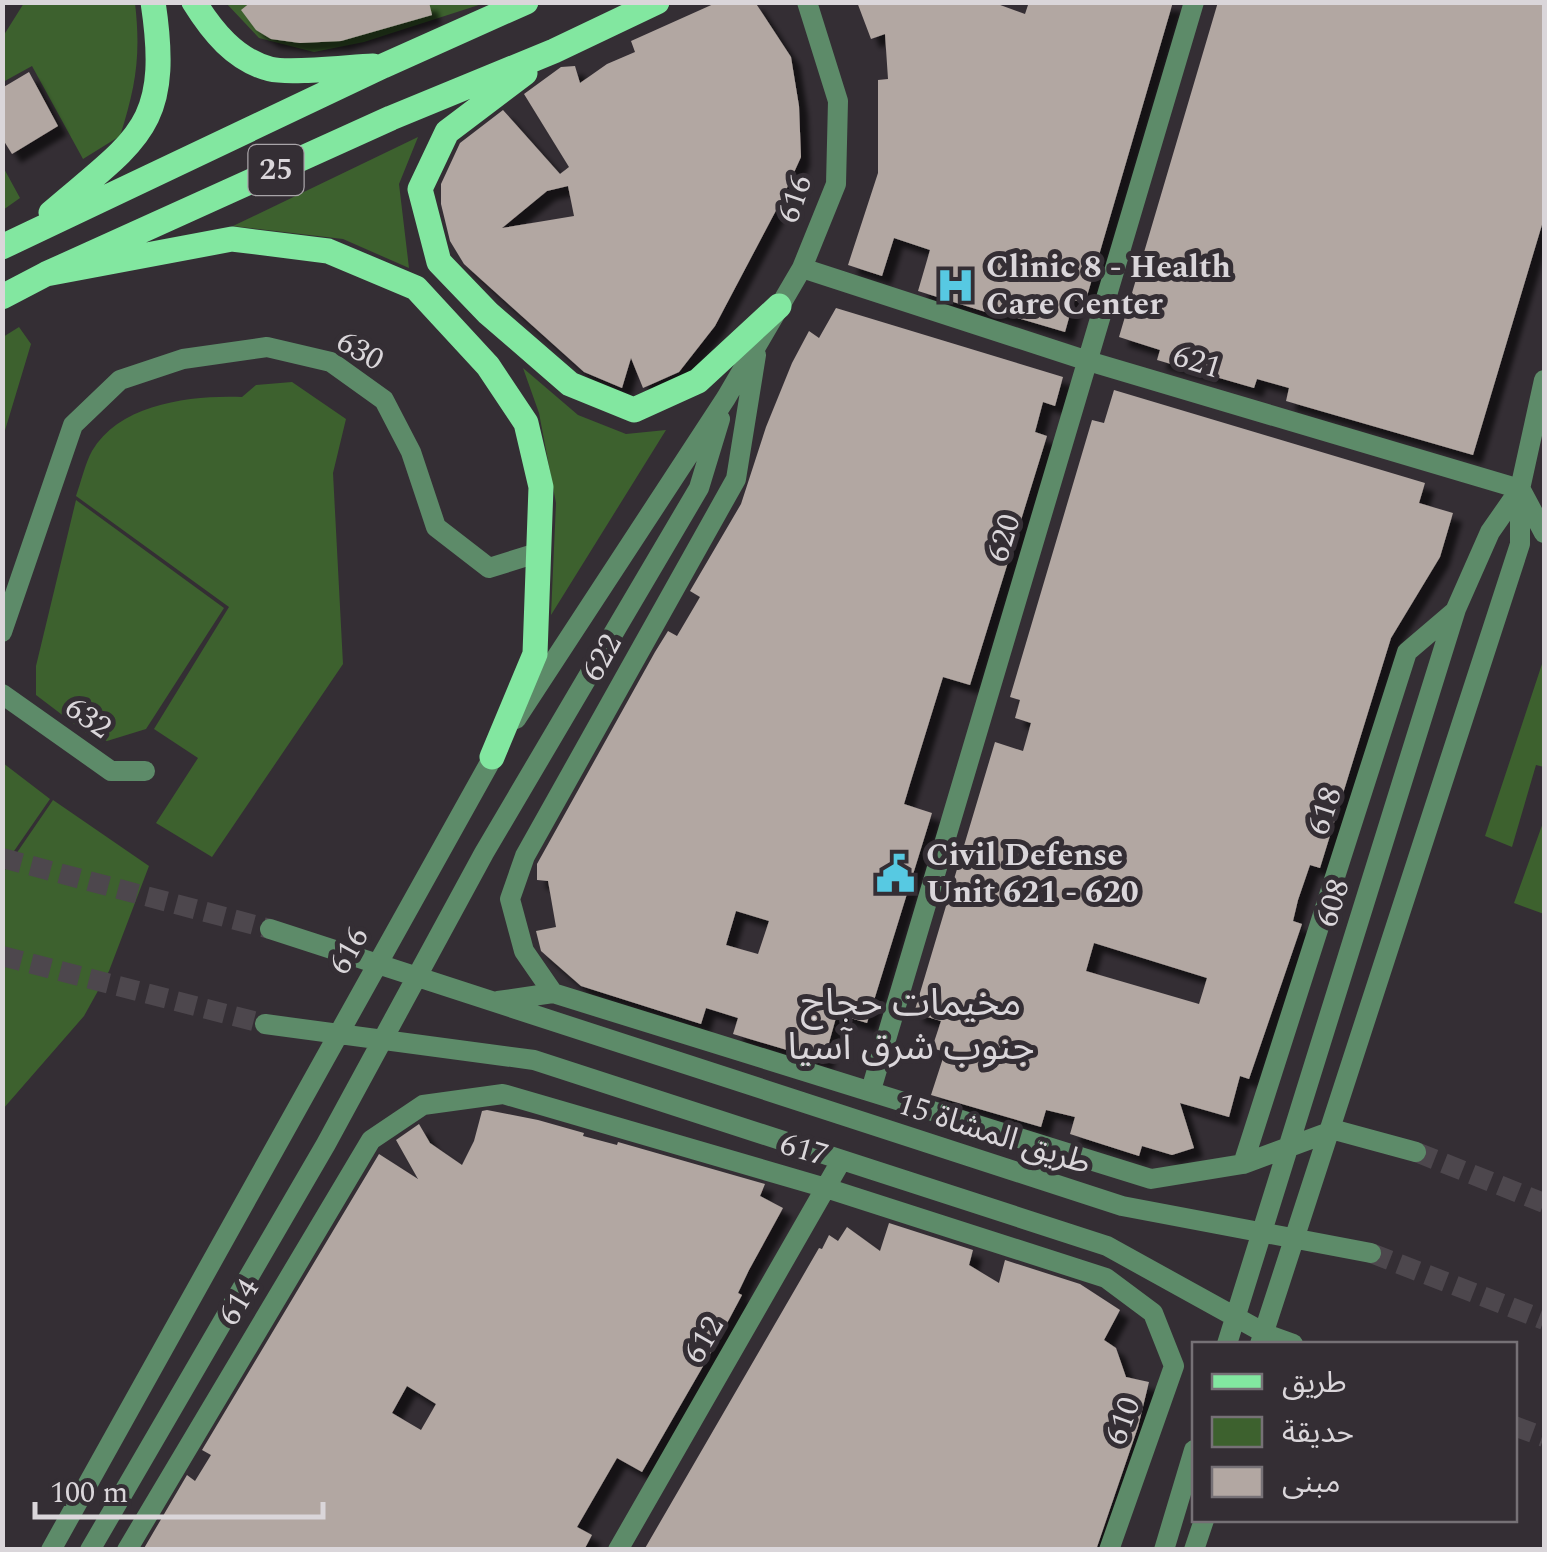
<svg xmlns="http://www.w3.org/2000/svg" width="1547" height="1552" viewBox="0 0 1547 1552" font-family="Spectral,'Noto Sans Arabic',serif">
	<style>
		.green { fill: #3d612e }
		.building { fill: #b2a7a2; fill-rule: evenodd; filter: url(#shadow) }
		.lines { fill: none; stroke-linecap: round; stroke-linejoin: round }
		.minor-tunnel { stroke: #4d474d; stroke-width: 20; stroke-dasharray: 20 10; stroke-linecap: butt }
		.minor { stroke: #5d8b69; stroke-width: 20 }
		.major { stroke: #82e7a0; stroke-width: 25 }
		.labels { text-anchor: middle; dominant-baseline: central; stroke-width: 10; stroke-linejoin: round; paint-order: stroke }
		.shield { fill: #342e34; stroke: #a8a4a8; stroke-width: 2.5 }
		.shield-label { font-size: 30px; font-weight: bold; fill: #dad6da }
		.street-label { font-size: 32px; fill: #dad6da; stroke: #342e34 }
		.poi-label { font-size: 32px; font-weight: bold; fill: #dad6da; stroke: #342e34; text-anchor: start }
		.quarter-label { font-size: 38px; fill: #dad6da; stroke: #342e34 }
	</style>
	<defs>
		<filter id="shadow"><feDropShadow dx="9" dy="9" stdDeviation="2.5" flood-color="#0009"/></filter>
	</defs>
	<rect width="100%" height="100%" fill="#342e34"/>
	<!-- green -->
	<path class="green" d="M24,3H135C141,55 136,86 120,136L83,159L32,66L3,82L2,38Z
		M226,3H485L364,42L314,52L259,38Z
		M418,137L399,184L409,268L343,239L233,226Z
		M2,165L20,198L3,210H2Z
		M19,327L31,344L3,437V337Z
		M523,368L578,415L626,434L666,430L551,615L556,503L539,413Z
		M292,382L346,419L333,473L343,664L212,857L156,823L198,758L154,729L229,607L76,496C81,482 85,464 92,451C120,403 193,395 242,397L256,385Z
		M76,500L224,608L146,729L107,741L90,736L36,695V666Z
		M1544,658V767L1536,765L1512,847L1485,836Z
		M3,763L50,799L3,867Z
		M53,800L149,866L109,971L84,1016L3,1109V873Z
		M1544,820V914L1514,903Z"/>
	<!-- building -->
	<path class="building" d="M251,2H429L432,15L341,41L300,43L271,39L256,30L241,10Z
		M718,2H755L791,57L799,106L801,157L781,201L715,326L679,372L643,388L631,358L622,388L584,372L464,264L450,241L441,204V184L460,143L503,110L560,174L569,167L524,94L561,67L575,66L580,83L607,64L635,52L631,41ZM568,186L574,216L502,228L547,191Z
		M857,2H992L1025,14L1029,2H1173L1085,303L1074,300L1065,332L994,311L992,314L918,291L930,250L894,238L882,276L848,265L878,173V80L888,79L885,34L871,39Z
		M1218,2H1544V218L1473,455L1286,401L1289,388L1257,379L1254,388L1157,360L1160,350L1119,337Z
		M29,72L58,126L12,154L2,138V88Z
		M836,308L1063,377L1055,406L1043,402L1035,432L1047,436L970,685L943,677L910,784L904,804L932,813L867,1023L837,1014L824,1061L733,1034L738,1018L706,1008L701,1024L581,986L541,951L536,931L556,927L548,881L537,880V864L655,652L668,631L677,636L700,597L690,591L741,504L766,427L792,363L809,331L819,338ZM736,911L769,921L758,954L726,945Z
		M1114,390L1425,483L1419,503L1453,513L1440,557L1391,638L1320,868L1310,865L1298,900L1293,921L1302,924L1249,1079L1240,1076L1229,1117L1180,1103L1194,1148L1172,1155L1142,1146L1139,1156L1070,1134L1075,1117L1046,1110L1041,1127L931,1095L945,1052L932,1048L941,1021L914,1013L995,742L1023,751L1031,723L1015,718L1020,700L1010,697L1092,420L1104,423ZM1094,943L1207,978L1199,1004L1086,971Z
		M487,1110L538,1120L584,1133L583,1136L617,1145L618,1142L765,1184L760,1196L783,1208L749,1270L738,1293L742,1295L717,1342L642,1472L617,1458L577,1527L592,1535L584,1550H143L187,1475L195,1481L211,1455L202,1450L379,1154L418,1179L396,1140L419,1124L430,1143L462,1165L474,1141L482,1111ZM407,1386L436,1404L421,1430L392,1413Z
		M889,1223L973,1250L969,1265L999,1283L1005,1260L1080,1284L1120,1310L1104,1340L1116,1348L1126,1377L1149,1382L1138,1427L1096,1550H644L819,1248L822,1249L829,1235L838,1241L847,1227L880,1251Z"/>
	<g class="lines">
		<!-- minor-tunnel -->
		<path class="minor-tunnel" d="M2,858L270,929
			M2,956L265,1024
			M1416,1152L1544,1203
			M1371,1253L1544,1320
			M1514,1426L1544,1437"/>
		<!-- minor -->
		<path class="minor" d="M802,268L1088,361L1520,489
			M1521,490L1544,533
			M2,632L73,425L120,380L183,359L267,347L331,362L384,400L411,452L436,527L489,568L537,553
			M2,694L111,771H145
			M516,719L726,398L802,268L836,184L838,101L807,2
			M270,929L1122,1206L1371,1253
			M553,993L524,951L510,899L525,856L736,479L756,355
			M498,1001L553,993L1151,1179L1243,1164L1335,1130L1416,1152
			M265,1024L534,1060L1107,1246L1268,1335L1293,1344
			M871,1090L1194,2
			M1243,1164L1407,652L1455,611
			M1227,1344L1456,609L1490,532L1520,489L1544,380
			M1260,1344L1520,544V489
			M51,1550L498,748
			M90,1550L326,1144L484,853L699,488L720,419
			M127,1550L371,1140L423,1105L503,1094L826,1188L1106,1278L1153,1313L1174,1366L1109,1550
			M618,1550L841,1161
			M1164,1550L1194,1450
			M1194,1550L1204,1520"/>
		<!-- major -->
		<path class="major" d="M194,2C212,31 235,60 270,69C290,74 349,67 373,66
			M525,73L447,132L420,189L439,262L488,313L570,384L634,410L698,381L779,306
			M51,213C138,138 172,127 153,2
			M2,247L383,66L526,2
			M46,274L232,239L328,251L416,288L488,366L526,423L541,487L535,654L492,757
			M2,297L46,274L391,118L554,51L657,2"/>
	</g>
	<!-- icons -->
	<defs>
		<symbol id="hospital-bare" viewBox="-9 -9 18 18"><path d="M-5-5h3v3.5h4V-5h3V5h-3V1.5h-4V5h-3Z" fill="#57c9e2" stroke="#342e34" stroke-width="2.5" paint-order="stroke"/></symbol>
		<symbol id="civic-bare" viewBox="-9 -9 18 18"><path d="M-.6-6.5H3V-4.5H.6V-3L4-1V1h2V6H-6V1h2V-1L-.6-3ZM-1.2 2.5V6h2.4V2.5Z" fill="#57c9e2" stroke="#342e34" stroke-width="2.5" paint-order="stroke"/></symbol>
	</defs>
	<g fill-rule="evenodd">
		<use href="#hospital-bare" x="928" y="258" width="55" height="55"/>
		<use href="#civic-bare" x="868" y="846" width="55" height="55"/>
	</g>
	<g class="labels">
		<!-- shield labels -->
		<rect class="shield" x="248.5" y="145" width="55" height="50" rx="8"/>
		<g class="shield-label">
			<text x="276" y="170">25</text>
		</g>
		<!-- street labels -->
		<g class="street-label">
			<text transform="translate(795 199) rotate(-71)">616</text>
			<text transform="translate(360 351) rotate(30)">630</text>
			<text transform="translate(1197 362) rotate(17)">621</text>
			<text transform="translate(1004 538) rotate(-73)">620</text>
			<text transform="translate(602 658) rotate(-61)">622</text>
			<text transform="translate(88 718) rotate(35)">632</text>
			<text transform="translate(1325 811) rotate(-72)">618</text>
			<text transform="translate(1333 903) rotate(-73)">608</text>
			<text transform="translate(349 951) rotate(-61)">616</text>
			<text transform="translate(994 1134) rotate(18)">طريق المشاة 15</text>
			<text transform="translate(804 1150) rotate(16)">617</text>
			<text transform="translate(239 1302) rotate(-59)">614</text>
			<text transform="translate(704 1340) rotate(-60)">612</text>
			<text transform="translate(1123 1421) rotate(-70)">610</text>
		</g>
		<!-- poi labels -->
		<g class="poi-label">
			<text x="986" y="267">Clinic 8 - Health<tspan x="986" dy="37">Care Center</tspan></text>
			<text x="926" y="855">Civil Defense<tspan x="926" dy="37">Unit 621 - 620</tspan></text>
		</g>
		<!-- quarter labels -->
		<g class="quarter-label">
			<text x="911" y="1004">مخيمات حجاج<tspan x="911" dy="44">جنوب شرق آسيا</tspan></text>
		</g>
	</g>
	<!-- border -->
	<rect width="1547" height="1552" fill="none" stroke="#dad6da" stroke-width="10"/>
	<!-- legend -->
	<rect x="1192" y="1342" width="325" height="180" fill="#342e34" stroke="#767176" stroke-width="2.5"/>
	<rect x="1212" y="1374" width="50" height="15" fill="#82e7a0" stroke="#767176" stroke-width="2.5"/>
	<text x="1282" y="1392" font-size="30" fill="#dad6da">طريق</text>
	<rect x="1212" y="1417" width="50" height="30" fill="#3d612e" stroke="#767176" stroke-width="2.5"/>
	<text x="1282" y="1442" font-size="30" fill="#dad6da">حديقة</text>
	<rect x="1212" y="1467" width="50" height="30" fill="#b2a7a2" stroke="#767176" stroke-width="2.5"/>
	<text x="1282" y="1492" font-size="30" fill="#dad6da">مبنى</text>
	<!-- scale -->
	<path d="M35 1502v15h288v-15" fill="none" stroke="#dad6da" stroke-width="5"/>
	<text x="50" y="1502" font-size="30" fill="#dad6da" stroke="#342e34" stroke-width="8" paint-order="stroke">100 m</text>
</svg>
